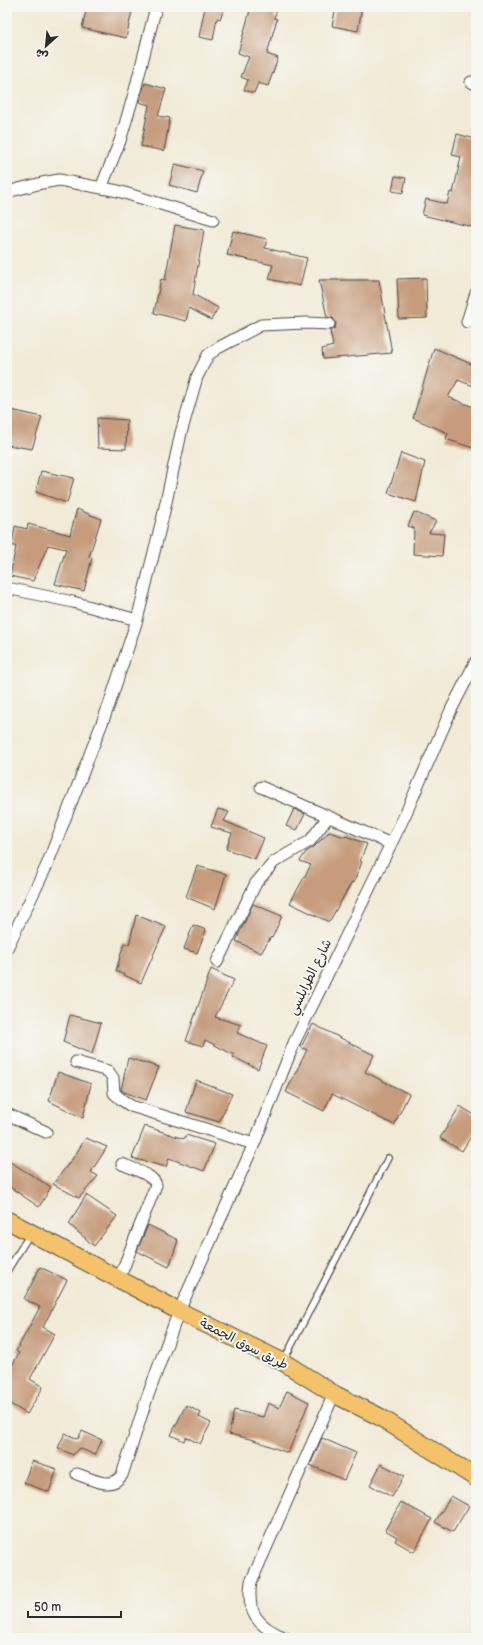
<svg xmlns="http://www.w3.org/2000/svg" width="483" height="1645" viewBox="0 0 483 1645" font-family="'Balsamiq Sans','Playpen Sans Arabic',sans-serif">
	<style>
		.building { fill: #c69c7d }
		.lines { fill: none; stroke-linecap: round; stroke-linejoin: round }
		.lane-casing { stroke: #494845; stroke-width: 8 }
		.street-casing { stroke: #494845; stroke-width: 13 }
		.primary-casing { stroke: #494845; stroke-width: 19 }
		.lane { stroke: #fff; stroke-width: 5.5 }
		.street { stroke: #fff; stroke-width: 11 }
		.primary { stroke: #f3c26a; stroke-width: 17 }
		.labels { text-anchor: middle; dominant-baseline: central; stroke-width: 4; stroke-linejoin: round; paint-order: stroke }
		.street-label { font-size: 13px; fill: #2b2b2b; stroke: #f6f6f2 }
	</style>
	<rect width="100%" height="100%" fill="#f6f6f2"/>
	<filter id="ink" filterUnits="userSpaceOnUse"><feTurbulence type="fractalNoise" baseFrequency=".025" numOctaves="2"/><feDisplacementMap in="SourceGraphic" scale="8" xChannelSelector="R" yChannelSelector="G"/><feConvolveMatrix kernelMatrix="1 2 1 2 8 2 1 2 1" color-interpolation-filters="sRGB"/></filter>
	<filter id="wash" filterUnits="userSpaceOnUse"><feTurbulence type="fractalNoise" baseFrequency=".012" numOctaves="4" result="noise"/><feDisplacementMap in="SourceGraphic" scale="16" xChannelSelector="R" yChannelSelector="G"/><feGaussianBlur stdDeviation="0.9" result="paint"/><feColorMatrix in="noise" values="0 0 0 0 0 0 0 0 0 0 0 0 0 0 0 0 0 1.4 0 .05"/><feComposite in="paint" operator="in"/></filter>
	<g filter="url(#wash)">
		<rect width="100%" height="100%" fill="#f1ead6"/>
		<g id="blocks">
			<!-- building -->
			<path class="building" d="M87,7H133L126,38L82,28Z
				M205,7H225L220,19L217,18L213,40L199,37Z
				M251,7H278L274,18L277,19L267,54L278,58L268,86L258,83L254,93L244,90L248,80L241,77L249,57L238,53Z
				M336,7H362L358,31L332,26Z
				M145,83L166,89L158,116L170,118L164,151L141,146L149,105L139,102Z
				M457,134L476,139V215L473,227L422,215L426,199L447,204L450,192L453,193L461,157L452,155Z
				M175,164L203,171L197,193L169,185Z
				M395,176L406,178L403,193L392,191Z
				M175,225L204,230L193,294L218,308L211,320L189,308L186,321L154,313L161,279L165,280Z
				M233,231L267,239L265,248L307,258L300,286L269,279L273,265L227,255Z
				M426,278L427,318L399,319L397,279Z
				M319,280H379L392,353L323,359L322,349L333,346L330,331L335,328L336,324L333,318L327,317Z
				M434,348L476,366V387L458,380L448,397L476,408V449L446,439L448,433L413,418Z
				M7,409L42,417L32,449L7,445Z
				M97,418L127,420L126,449L98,448Z
				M401,453L425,462L416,502L388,493Z
				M41,471L74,478L67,503L36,492Z
				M77,509L101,519L89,557L92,558L84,591L55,584L66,549L48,545L33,581L10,576L16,547L12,545L15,526L27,529L28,524L70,535Z
				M414,512L436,521L429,533L444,534L442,556L413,554L414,528L408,526Z
				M218,809L229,812L224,821L264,838L255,859L226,849L232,833L211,827Z
				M294,809L305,814L297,830L286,826Z
				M329,832L345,837L346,836L367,844L360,861L362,862L354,882H352L329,922L290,903L311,865L300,861L306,852L314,847Z
				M197,866L226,874L215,909L186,897Z
				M253,904L282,916L272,938L271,937L261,953L236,941Z
				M136,915L166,927L158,944L141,983L116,971L124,943L129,945Z
				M193,925L206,930L197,953L184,949Z
				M211,969L234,980L215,1017L241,1025L237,1033L267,1046L258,1069L233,1057L234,1055L205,1040L203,1046L186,1041Z
				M70,1015L101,1023L92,1054L63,1042Z
				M313,1024L374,1055L365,1072L409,1094L394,1125L332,1094L324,1111L286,1092L307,1050L301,1047Z
				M128,1058L159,1067L146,1100L124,1092L121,1090Z
				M58,1072L91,1084L83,1118L49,1101Z
				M196,1080L232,1094L219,1122L186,1112Z
				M460,1106L476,1116V1128L462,1151L440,1138Z
				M145,1126L184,1139L186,1135L215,1144L204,1171L169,1158L166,1167L132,1158Z
				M86,1138L107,1147L91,1172L98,1176L79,1198L53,1184L73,1158Z
				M7,1160L51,1187L39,1207L7,1185Z
				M86,1195L117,1216L94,1246L69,1224Z
				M148,1225L178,1240L169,1267L137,1251Z
				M40,1267L67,1280L43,1327L55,1334L30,1379L43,1387L27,1414L7,1402V1375L19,1353L16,1351L40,1307L24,1299Z
				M287,1391L309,1402L288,1453L254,1440L229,1434L234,1410L263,1417L268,1403L279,1408Z
				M186,1405L201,1413L199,1417L211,1423L200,1444L186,1437L184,1441L171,1435Z
				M82,1431L102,1440L95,1455L79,1448L73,1455L58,1448L65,1433L78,1439Z
				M322,1438L356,1453L344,1480L310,1465Z
				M32,1461L57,1469L49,1492L24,1483Z
				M381,1464L404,1476L392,1497L370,1485Z
				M451,1496L469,1506L453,1532L435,1522Z
				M401,1502L432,1519L414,1552L395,1541L397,1537L385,1530Z"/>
		</g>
	</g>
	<g filter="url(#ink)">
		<use href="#blocks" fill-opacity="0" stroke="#494845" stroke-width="1"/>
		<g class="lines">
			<defs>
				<path id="lane" d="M7,1271L30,1234
					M284,1360L388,1158"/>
				<path id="street" d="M471,82L476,84
					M101,188L120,141L134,94L156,7
					M7,192L42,183L59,180L118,191L213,220
					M467,322L476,293
					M7,588L73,602L137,620
					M261,787L391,844
					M7,948L47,865L109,705L137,620L163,516L181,433L197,377L208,355L218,348L261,325L306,323L329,324
					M217,962L256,883L274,862L310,841L328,817
					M76,1062L108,1071L113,1078L114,1093L122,1100L131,1106L254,1144
					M7,1114L46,1132
					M119,1279L156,1185C154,1175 131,1168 122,1164
					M77,1474C92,1479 111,1491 122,1475L147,1398L179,1311L254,1144L294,1043L406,813L451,710L476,661
					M286,1638C258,1627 246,1613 251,1582L334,1394"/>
				<path id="primary" d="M7,1220L179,1311L283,1362L334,1394L380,1417L476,1478"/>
			</defs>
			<!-- lane casing -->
			<use href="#lane" class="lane-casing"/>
			<!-- street casing -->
			<use href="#street" class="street-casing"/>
			<!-- primary casing -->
			<use href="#primary" class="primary-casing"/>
			<!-- lane -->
			<use href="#lane" class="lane"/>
			<!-- street -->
			<use href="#street" class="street"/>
			<!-- primary -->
			<use href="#primary" class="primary"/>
		</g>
	</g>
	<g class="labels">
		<!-- street labels -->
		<g class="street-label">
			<text transform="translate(310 977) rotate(-64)">شارع الطرابلسي</text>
			<text transform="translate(244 1344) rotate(27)">طريق سوق الجمعة</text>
		</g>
	</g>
	<!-- margin -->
	<rect width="483" height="1645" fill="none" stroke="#f6f6f2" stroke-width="24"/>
	<!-- north arrow -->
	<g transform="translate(46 46) rotate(207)" stroke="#f6f6f2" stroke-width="3" paint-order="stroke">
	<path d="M0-3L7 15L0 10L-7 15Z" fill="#2b2b2b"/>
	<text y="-6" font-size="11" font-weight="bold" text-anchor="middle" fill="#2b2b2b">ش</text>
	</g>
	<!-- scale -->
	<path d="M28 1611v6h93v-6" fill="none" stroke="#2b2b2b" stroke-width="2"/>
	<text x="34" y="1611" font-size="12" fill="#2b2b2b" stroke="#f6f6f2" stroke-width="3" paint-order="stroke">50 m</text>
</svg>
